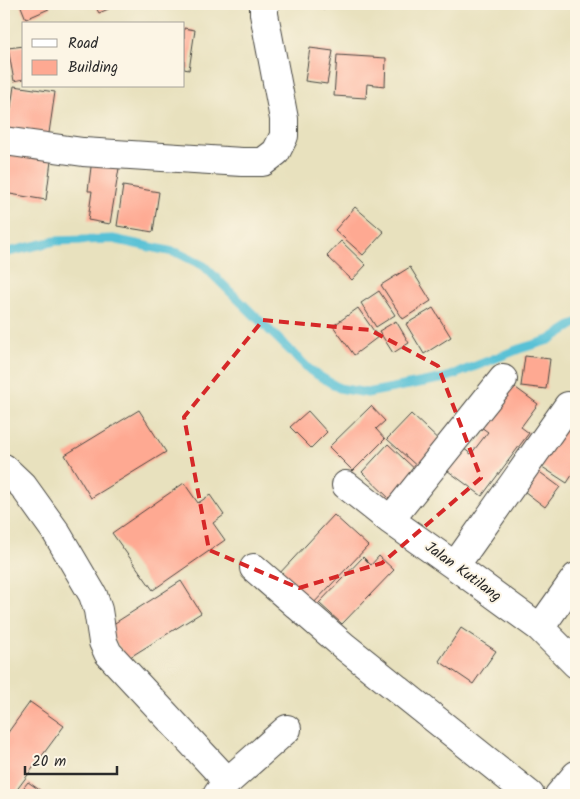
<svg xmlns="http://www.w3.org/2000/svg" width="580" height="799" viewBox="0 0 580 799" font-family="Kalam,sans-serif">
	<style>
		.lines { fill: none; stroke-linecap: round; stroke-linejoin: round }
		.stream { stroke: #59c1d6; stroke-width: 9 }
		.building { fill: #fea992 }
		.minor-casing { stroke: #474641; stroke-width: 30 }
		.secondary-casing { stroke: #474641; stroke-width: 30 }
		.minor { stroke: #fff; stroke-width: 28 }
		.secondary { stroke: #fff; stroke-width: 28 }
		.marked { fill: none; stroke: #d62828; stroke-width: 4; stroke-dasharray: 10 6; stroke-linejoin: round }
		.labels { text-anchor: middle; dominant-baseline: central; stroke-width: 4; stroke-linejoin: round; paint-order: stroke }
		.street-label { font-size: 15px; fill: #2b2b2b; stroke: #fcf5e5 }
	</style>
	<rect width="100%" height="100%" fill="#fcf5e5"/>
	<filter id="ink" filterUnits="userSpaceOnUse"><feTurbulence type="fractalNoise" baseFrequency=".02" numOctaves="2"/><feDisplacementMap in="SourceGraphic" scale="10" xChannelSelector="R" yChannelSelector="G"/><feConvolveMatrix kernelMatrix="1 2 1 2 8 2 1 2 1" color-interpolation-filters="sRGB"/></filter>
	<filter id="wash" filterUnits="userSpaceOnUse"><feTurbulence type="fractalNoise" baseFrequency=".0096" numOctaves="4" result="noise"/><feDisplacementMap in="SourceGraphic" scale="20" xChannelSelector="R" yChannelSelector="G"/><feGaussianBlur stdDeviation="1.12" result="paint"/><feColorMatrix in="noise" values="0 0 0 0 0 0 0 0 0 0 0 0 0 0 0 0 0 1.4 0 .05"/><feComposite in="paint" operator="in"/></filter>
	<g filter="url(#wash)">
		<rect width="100%" height="100%" fill="#e8e1be"/>
		<g class="lines">
			<!-- stream -->
			<path class="stream" d="M4,253L55,241L113,239L178,253L204,266L311,371L339,388L367,393L445,378L519,349L549,340L576,323"/>
		</g>
		<g id="blocks">
			<!-- building -->
			<path class="building" d="M20,4H49L51,8L26,19Z
				M94,4H120L99,13Z
				M309,4H327L324,10Z
				M184,28L195,30L189,70L184,69Z
				M24,46V79L14,81L8,48Z
				M310,48L333,51L327,84L305,81Z
				M337,55L386,58L385,86L367,84L366,98L334,96Z
				M14,86L55,92L48,140L7,134Z
				M9,147L52,153L46,200L4,193V185Z
				M92,159L120,162L110,224L88,220L92,191H88Z
				M123,186L159,192L153,232L117,226Z
				M355,207L384,232L363,255L335,230Z
				M341,241L366,265L352,280L327,256Z
				M410,267L431,301L403,319L381,285Z
				M379,291L395,315L376,327L361,303Z
				M358,308L378,337L354,355L333,326Z
				M433,308L451,337L424,354L406,324Z
				M396,321L409,343L393,353L379,331Z
				M525,356L550,359L546,389L521,386Z
				M505,380L538,404L521,427L529,433L482,496L440,465L456,443L471,454L488,432L474,422Z
				M371,406L385,421L376,429L385,439L353,471L329,447Z
				M139,410L166,452L91,498L65,455Z
				M308,411L327,432L311,448L290,427Z
				M411,414L443,444L420,469L387,439Z
				M562,418L576,428V469L567,483L533,461Z
				M388,444L419,473L392,501L362,472Z
				M530,465L560,487L545,507L516,485Z
				M184,483L198,503L210,495L224,515L213,523L225,540L153,590L112,533Z
				M334,515L368,546L311,606L278,575Z
				M379,556L394,570L342,624L319,603L363,557L371,565Z
				M181,581L201,613L127,659L107,628Z
				M461,628L496,651L473,684L439,661Z
				M30,702L64,726L13,795H4V738Z
				M28,782L47,795H18Z"/>
		</g>
	</g>
	<g filter="url(#ink)">
		<use href="#blocks" fill-opacity="0" stroke="#474641" stroke-width="1"/>
		<g class="lines">
			<defs>
				<path id="minor" d="M4,141L83,152L242,162H263L276,152L284,136V119L264,14V4
					M4,468L23,486L56,532L93,595L98,610L103,642L108,653L219,772L225,784L217,795
					M346,485L390,520L455,566L540,628L576,664
					M390,520L503,379
					M455,566L568,406
					M254,568L345,647L530,795
					M540,628L576,577
					M225,784L287,729"/>
				<path id="secondary" d="M559,795L576,775"/>
			</defs>
			<!-- minor casing -->
			<use href="#minor" class="minor-casing"/>
			<!-- secondary casing -->
			<use href="#secondary" class="secondary-casing"/>
			<!-- minor -->
			<use href="#minor" class="minor"/>
			<!-- secondary -->
			<use href="#secondary" class="secondary"/>
		</g>
	</g>
	<!-- marked area -->
	<path class="marked" d="M263,320L370,330L438,366L481,478L382,563L299,588L209,550L184,417Z"/>
	<g class="labels">
		<!-- street labels -->
		<g class="street-label">
			<text transform="translate(463 572) rotate(36)">Jalan Kutilang</text>
		</g>
	</g>
	<!-- margin -->
	<rect width="580" height="799" fill="none" stroke="#fcf5e5" stroke-width="20"/>
	<!-- legend -->
	<rect x="22" y="22" width="162" height="65" fill="#fcf5e5" stroke="#a8a49b"/>
	<rect x="32" y="39" width="25" height="8" fill="#ffffff" stroke="#a8a49b"/>
	<text x="68" y="48" font-size="15" fill="#2b2b2b">Road</text>
	<rect x="32" y="60" width="25" height="15" fill="#fea992" stroke="#a8a49b"/>
	<text x="68" y="72" font-size="15" fill="#2b2b2b">Building</text>
	<!-- scale -->
	<path d="M25 766v8h92v-8" fill="none" stroke="#2b2b2b" stroke-width="2.5"/>
	<text x="32" y="766" font-size="15" fill="#2b2b2b" stroke="#fcf5e5" stroke-width="4" paint-order="stroke">20 m</text>
</svg>
